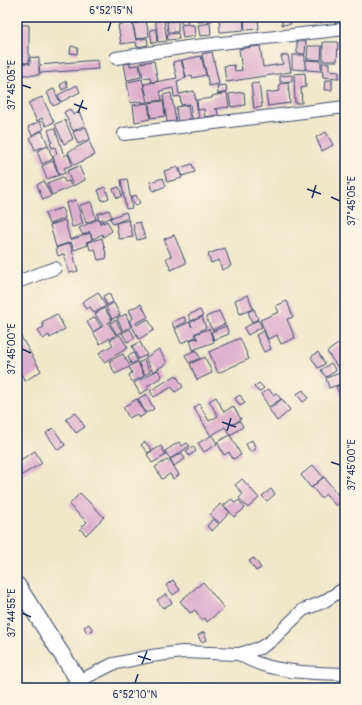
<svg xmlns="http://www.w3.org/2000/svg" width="362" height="705" viewBox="0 0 362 705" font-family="Pangolin,sans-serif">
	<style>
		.building { fill: #ddaecc }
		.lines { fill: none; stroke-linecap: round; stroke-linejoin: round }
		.minor-casing { stroke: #3b4b6e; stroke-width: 14 }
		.secondary-casing { stroke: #3b4b6e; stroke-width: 18 }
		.minor { stroke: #fff; stroke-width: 12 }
		.secondary { stroke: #fff; stroke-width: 16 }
		.ticks { fill: none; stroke: #1b2f5e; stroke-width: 1.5 }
		.neatline { fill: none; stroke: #1b2f5e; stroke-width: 1.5 }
		.ticks-label { font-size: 10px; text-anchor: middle; fill: #1b2f5e }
	</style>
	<rect width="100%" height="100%" fill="#fcf5e5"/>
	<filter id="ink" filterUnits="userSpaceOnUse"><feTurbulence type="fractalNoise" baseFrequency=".025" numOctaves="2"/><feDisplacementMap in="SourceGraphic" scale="8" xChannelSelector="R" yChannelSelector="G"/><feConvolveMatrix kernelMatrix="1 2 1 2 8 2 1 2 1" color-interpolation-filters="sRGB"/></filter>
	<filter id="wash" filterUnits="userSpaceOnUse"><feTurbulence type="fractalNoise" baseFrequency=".012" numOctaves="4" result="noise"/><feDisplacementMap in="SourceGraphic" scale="16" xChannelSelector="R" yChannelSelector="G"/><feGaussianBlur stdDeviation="0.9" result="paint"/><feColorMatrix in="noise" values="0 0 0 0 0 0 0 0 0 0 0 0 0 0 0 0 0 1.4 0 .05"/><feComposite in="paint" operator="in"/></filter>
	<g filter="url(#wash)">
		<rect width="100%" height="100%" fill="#efe7c9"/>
		<g id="blocks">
			<!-- building -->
			<path class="building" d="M131,17H147V19L132,21Z
				M155,17H171L172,21H164L167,41L158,42Z
				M180,17H187L188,22L181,23Z
				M196,17H212V21L197,22Z
				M219,17H243L244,30L220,32Z
				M258,17L259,29L245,30L244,18Z
				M282,17H290L291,24L282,25Z
				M314,17H322L323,22L314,23Z
				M146,21L149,36L136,39L133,24Z
				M167,21H178V32H168Z
				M132,22L136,40L147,38L148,45L137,47L136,42L121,44L118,25Z
				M210,23L211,35L200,36L198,25Z
				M188,24L189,25H194L195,36L183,38L181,25Z
				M17,25H29V63H17Z
				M156,29L157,42L152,43L150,30Z
				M178,33L179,39L168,40L167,34Z
				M297,41H306L305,54L297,53Z
				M323,42H338L337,61H323Z
				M71,46L78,48L77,54L70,53Z
				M260,46L263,67L283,64L281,56L288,55L291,72L226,82L224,66L234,65L235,71L242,70L239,49Z
				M308,46H322L321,60L307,59Z
				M212,52L219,84L209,86L202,54Z
				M292,55H305V70L292,69Z
				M201,56L206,75L192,78V75L186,77L182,60Z
				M30,57L39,58V65L97,60L98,69L40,73L39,66V75H17V63H29L30,65Z
				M181,60L186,78L177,81L179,94L194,91L199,118L192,119L190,104L181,105L180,96L174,97L173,88L160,91L162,100L148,102L144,84L177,78L173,62Z
				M306,60L321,61V71L306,70Z
				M154,61L158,81L151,82L150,77L143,78L140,63Z
				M130,63V66L139,65L141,77L127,80L124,64Z
				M322,63H329V70L339,71V78L323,77Z
				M305,73L306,87L301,88L302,103H295L294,74Z
				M292,75V81L280,82V76Z
				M142,79L147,102L142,103V101L130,103L127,82Z
				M325,80H332V90H324Z
				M66,81L68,87L62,90L60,85Z
				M259,83L262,107L254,108L251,84Z
				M288,83L290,103L268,106L266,93L280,91L279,84Z
				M77,85L80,92L61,102L58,95Z
				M226,85L227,92L218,94L217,86Z
				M54,89L60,103L53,106L47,92Z
				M244,92L245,105L231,107L229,94Z
				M171,93L176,121L167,122L163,95Z
				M227,93L229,107L214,109H217L218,115L205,117L204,109L198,110L197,100L212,98V96Z
				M42,97L54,122L46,126L42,118L37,121L28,103Z
				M163,101L165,116L151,118L149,103Z
				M148,103L150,119L135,122L133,105Z
				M188,105L190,120L178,122L176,107Z
				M70,109L73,115L79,112L85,125L73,131L64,112Z
				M65,120L73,139L64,144L55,124Z
				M40,121L44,129L32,135L28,127Z
				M86,127L90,139L78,144L73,132Z
				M55,128L64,156L68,154L72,165L64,168L65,173L59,175L53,156L57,154L55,147L52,148L50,143L52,142L48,130Z
				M42,131L48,145L35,150L30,137Z
				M326,132L333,145L322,151L316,137Z
				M89,141L95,155L74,165L68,152Z
				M48,146L53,159L42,164L37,151Z
				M53,161L59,175L47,179L42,166Z
				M192,164L195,172L182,176L180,168Z
				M79,166L85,180L73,186L67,171Z
				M178,167L182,178L167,182L164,171Z
				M63,177L65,182L69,181L71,187L52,195L47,183Z
				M163,178L166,186L153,191L150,182Z
				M127,179L132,208L126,209L121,180Z
				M44,181L51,196L43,200L37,185Z
				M105,187L109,198L102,201L98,190Z
				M119,187L122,196L117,198L113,189Z
				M136,195L140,203L135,206L131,197Z
				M76,200L83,224L72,227L66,203Z
				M91,202L96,219L86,223L80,205Z
				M62,208L65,218L49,224L45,213Z
				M109,210L112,217L103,221V219L99,220L97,214Z
				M126,212L128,218L113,224L110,218Z
				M98,219L101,224L100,222L102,221L103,223L107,221L112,231L103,237L102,234L93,239L89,231V232L83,235L79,228Z
				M65,220L70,240L90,233L92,240L86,242H87L88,245L74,250L71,242L56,247L50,225Z
				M129,220L133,237L119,239L116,223Z
				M140,222L145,238L137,240L133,224Z
				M174,235L186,263L171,270L166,258L171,256L164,239Z
				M102,238L107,258L98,260L95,249L90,250L88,242Z
				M70,243L78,271L69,273L64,254L58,256L56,248Z
				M225,248L231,266L222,270L219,260L211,263L208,254Z
				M98,292L106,306L94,313L90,307L86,309L82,302Z
				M109,293L113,302L107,305L103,296Z
				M248,295L253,309L240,314L235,300Z
				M287,301L293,317L287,319L295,338L281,344L277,335L268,339L260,320L279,312L276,306Z
				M114,303L120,315L112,319L106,307Z
				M141,304L148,317L136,323L137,325L148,319L154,330L139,339L129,321L133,318L129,310Z
				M104,308L112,320L108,323L116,335L100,344L93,332L103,326L95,314Z
				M254,309L258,319L252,322L248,312Z
				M200,310L203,316L191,321L188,315Z
				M219,311L225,324L212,330L206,317Z
				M57,314L65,329L50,338L49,335L43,339L38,330L44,327L42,322Z
				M126,314L131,327L123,331L117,318Z
				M95,317L101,327L93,332L87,322Z
				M184,317L186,322L174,328L172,322Z
				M202,317L206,328L194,334L196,337L181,343L175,329L189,322L192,327L190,322Z
				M116,320L122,332L117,335L110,323Z
				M258,320L262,327L248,335L244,328Z
				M226,326L229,334L214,340L211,332Z
				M130,329L135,338L127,342L122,333Z
				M209,329L214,342L193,350L190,340L196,338L198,340L195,334Z
				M17,330L41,371L25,381L17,367Z
				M264,331L271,349L264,352L256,335Z
				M120,335L128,348L104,362L99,353L113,345L110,340Z
				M240,338L249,359L218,373L209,352Z
				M140,342L147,355L138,359L132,346Z
				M338,344L345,354V360L337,366L327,352Z
				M159,349L167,363L153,372L145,358Z
				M196,350L200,358L189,363L185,355Z
				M318,352L325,364L318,368L311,357Z
				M134,353L137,361L131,364L128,356Z
				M123,354L130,366L138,362L144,376L132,382L129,375L132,373L129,367L115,374L109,361Z
				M205,357L212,373L197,380L190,364Z
				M144,360L150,372L145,375L138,363Z
				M331,363L336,371L326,377L321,370Z
				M345,363V373L342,375L338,367Z
				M158,370L162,377L147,386L149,389L140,394L134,383Z
				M340,373L343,383L329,388L326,378Z
				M176,375L183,387L175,392L172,387L154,397L150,391Z
				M259,383L264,388L259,392L254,387Z
				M345,383V398L342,399L336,387Z
				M269,389L273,395L276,393L281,399L269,407L261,394Z
				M303,390L308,398L303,402L297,394Z
				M146,394L154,409L146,413L138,399Z
				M240,395L245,403L240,406L235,398Z
				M216,397L224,412L233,406L241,419L232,425L240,421L243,427L230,435L225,427L212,435L217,444L204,452L198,443L211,436L194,408L199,404L209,421L218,416L209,401Z
				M137,399L145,414L139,418L137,414L129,418L123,407Z
				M282,399L290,410L277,421L269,409Z
				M75,412L85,427L76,433L66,419Z
				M53,428L65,445L58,450L46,433Z
				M230,435L241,455L233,459L229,452L224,455L217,442Z
				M252,440L256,449L250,452L246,444Z
				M145,442L152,450L148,453L141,445Z
				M179,442L182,446L187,443L190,446L170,459L165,451Z
				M161,446L166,455L152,463L147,454Z
				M193,446L196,451L189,456L186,451Z
				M35,451L42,463L17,478V462Z
				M182,453L185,459L174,466L170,459Z
				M167,460V461L170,460L179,475L173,479L170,474L162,479L155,467Z
				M313,465L323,477L311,488L301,475Z
				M324,477L342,500L336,506L326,494L321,498L312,487Z
				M242,479L259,498L248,508L239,498L243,494L235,485Z
				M271,489L275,494L267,501L262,496Z
				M80,493L104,517L86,535L80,529L87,522L69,505Z
				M232,499L235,503L239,500L245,508L234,517L224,505Z
				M220,504L230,512L220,523L210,515Z
				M213,519L219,524L212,531L207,526Z
				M254,558L261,568L256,571L249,561Z
				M173,580L180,590L173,595L166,585Z
				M203,582L224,608L207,622L205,618L202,620L195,610L190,613L180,601Z
				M166,594L172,603L163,608L157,600Z
				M89,624L93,630L87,633L84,627Z
				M204,632L207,640L201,642L198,635Z"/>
		</g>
	</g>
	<g filter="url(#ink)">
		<use href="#blocks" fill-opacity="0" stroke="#3b4b6e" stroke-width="1"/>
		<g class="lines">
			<defs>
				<path id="minor" d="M116,58L187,47L345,29
					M124,134L345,107
					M17,282L55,268
					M239,654C268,673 311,673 345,674
					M69,688L79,681L113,664L151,656L182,652L239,654L260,648L271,641L303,610L323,602L345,588"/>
				<path id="secondary" d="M17,585L79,681"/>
			</defs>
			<!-- minor casing -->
			<use href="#minor" class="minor-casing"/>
			<!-- secondary casing -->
			<use href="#secondary" class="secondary-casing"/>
			<!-- minor -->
			<use href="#minor" class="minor"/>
			<!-- secondary -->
			<use href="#secondary" class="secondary"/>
		</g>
	</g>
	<!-- ticks -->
	<path class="ticks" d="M108,31L111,22M22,85L31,88M74,104L87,109M78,113L83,100M307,189L321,194M331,197L340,201M312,198L316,185M22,349L31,353M222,422L236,427M227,431L231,418M331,462L340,465M22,613L31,617M138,656L151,660M142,664L147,651M135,683L138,674"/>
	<!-- margin -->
	<rect width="362" height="705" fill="none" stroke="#fcf5e5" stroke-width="44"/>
	<rect x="22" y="22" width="318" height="661" class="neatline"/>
	<g class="ticks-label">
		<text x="111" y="14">6°52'15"N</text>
		<text transform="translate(11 85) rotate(-90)" y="4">37°45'05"E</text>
		<text transform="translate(351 201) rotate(-90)" y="4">37°45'05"E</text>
		<text transform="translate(11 349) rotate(-90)" y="4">37°45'00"E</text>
		<text transform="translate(351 465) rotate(-90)" y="4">37°45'00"E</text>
		<text transform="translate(11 613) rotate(-90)" y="4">37°44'55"E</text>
		<text x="135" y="698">6°52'10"N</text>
	</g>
</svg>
